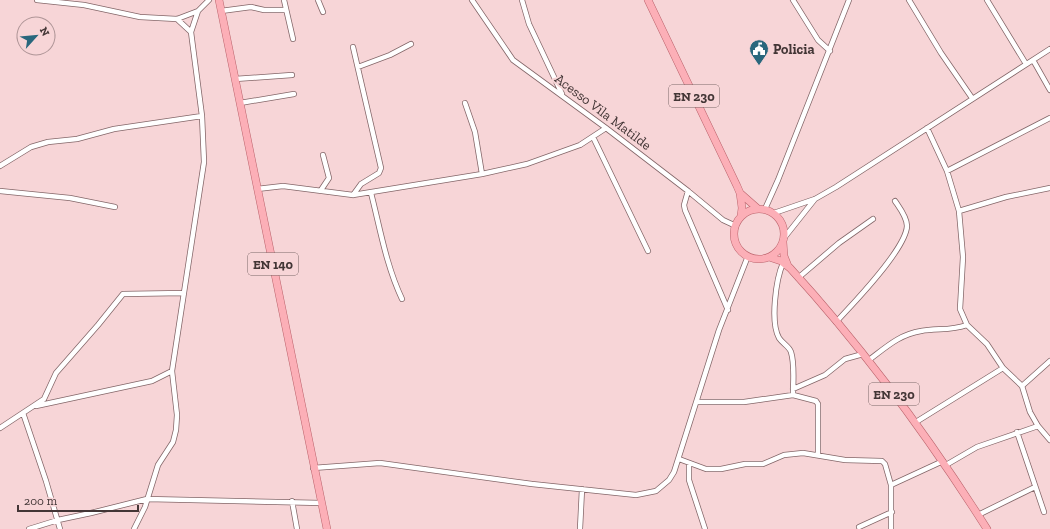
<svg xmlns="http://www.w3.org/2000/svg" width="1050" height="529" viewBox="0 0 1050 529" font-family="'Zilla Slab',serif">
	<style>
		.lines { fill: none; stroke-linecap: round; stroke-linejoin: round }
		.minor-casing { stroke: #836668; stroke-width: 6 }
		.primary-casing { stroke: #ba626b; stroke-width: 8 }
		.minor { stroke: #fff; stroke-width: 4.5 }
		.primary { stroke: #fcafb7; stroke-width: 7 }
		.labels { text-anchor: middle; dominant-baseline: central; stroke-width: 4; stroke-linejoin: round; paint-order: stroke }
		.shield { fill: #f7d5d7; stroke: #796666; stroke-width: 1 }
		.shield-label { font-size: 13px; font-weight: bold; fill: #433636 }
		.poi-label { font-size: 14px; font-weight: bold; fill: #433636; stroke: #f7d5d7; text-anchor: start }
		.street-label { font-size: 14px; fill: #433636; stroke: #f7d5d7 }
	</style>
	<rect width="100%" height="100%" fill="#f7d5d7"/>
	<g class="lines">
		<defs>
			<path id="minor" d="M37,0L84,5L140,17L177,19L198,11
				M284,0L293,39
				M318,0L323,12
				M472,0L513,60L606,128L688,191L723,220L736,226
				M522,0L529,24L562,94
				M793,0L818,40L830,51
				M909,0L941,53L972,98
				M987,0L1026,64
				M221,11L251,7L264,10H286
				M177,19L191,32
				M353,47L381,168L379,173L361,184L353,195
				M1033,60L1050,90
				M358,67L390,55L411,44
				M235,79L292,75
				M240,103L294,94
				M465,103L475,132L482,174
				M927,128L947,171L959,211L963,257L960,309L967,325L987,344L1003,368L1022,386L1030,412L1038,426L1050,440
				M593,137L648,251
				M0,166L31,147L48,142L77,139L114,129L202,116
				M947,171L1050,118
				M257,189L283,186L353,195L482,174L527,164L580,145L606,128
				M321,190L329,178L323,155
				M0,191L70,198L115,207
				M688,191L684,205L685,210L728,310
				M371,193C380,228 386,265 402,299
				M765,209L778,180L849,0
				M959,211L1006,197L1050,188
				M774,213L815,199L836,187L1050,49
				M784,238L815,199
				M783,263C776,279 770,322 779,338C783,344 789,346 791,352C795,365 793,381 793,395L816,401L818,404V455
				M798,278L839,243L873,219
				M836,322C853,304 906,249 907,226C907,217 899,207 895,201
				M869,360C885,348 900,334 921,331C937,328 950,331 967,325
				M1022,386L1050,361
				M793,389L825,375L845,359L863,354
				M697,402H744L793,395
				M36,406L152,381L172,371
				M23,413L46,481L60,529
				M916,422L1003,368
				M0,428L44,399L56,373L98,325L123,294L184,293
				M1017,432L1044,512
				M679,459L706,469H721L745,464H763L784,455L803,453L845,460L882,461L885,464L891,485
				M689,463V480L705,529
				M946,465L977,447L1038,426
				M313,468L380,463L532,484L636,495L656,491L669,480L674,472L719,330L748,256
				M292,501L297,529
				M978,515L1035,487
				M859,527L892,512
				M29,529L58,520L91,513L147,499L322,503
				M134,529L145,507L158,465L173,442L176,430L177,415L172,371L204,162L202,116L191,32L198,11L209,0
				M580,529L582,489
				M891,529V485L943,461"/>
			<path id="primary" d="M219,0L327,529
				M648,0L737,186L740,193L757,208
				M740,193L742,208L741,216
				M734 234a25 25 0 1 1 50 0a25 25 0 1 1-50 0Z
				M783,242L784,256L788,266
				M769,257L781,261L790,268C864,349 928,436 987,529"/>
		</defs>
		<!-- minor casing -->
		<use href="#minor" class="minor-casing"/>
		<!-- primary casing -->
		<use href="#primary" class="primary-casing"/>
		<!-- minor -->
		<use href="#minor" class="minor"/>
		<!-- primary -->
		<use href="#primary" class="primary"/>
	</g>
	<!-- icons -->
	<defs>
		<symbol id="civic-pin" viewBox="-11 -11 22 30"><path d="M0 17L-7.5 6A9.5 9.5 0 1 1 7.5 6Z" fill="#29677d" stroke="#f7d5d7"/><path d="M-.6-6.5H3V-4.5H.6V-3L4-1V1h2V6H-6V1h2V-1L-.6-3ZM-1.2 2.5V6h2.4V2.5Z" fill="#fff"/></symbol>
	</defs>
	<g fill-rule="evenodd">
		<use href="#civic-pin" x="748" y="38" width="22" height="30"/>
	</g>
	<g class="labels">
		<!-- shield labels -->
		<g class="shield">
			<rect x="669" y="85" width="50" height="22" rx="3"/>
			<rect x="248" y="253" width="50" height="22" rx="3"/>
			<rect x="869" y="383" width="50" height="22" rx="3"/>
		</g>
		<g class="shield-label">
			<text x="694" y="96">EN 230</text>
			<text x="273" y="264">EN 140</text>
			<text x="894" y="394">EN 230</text>
		</g>
		<!-- poi labels -->
		<g class="poi-label">
			<text x="773" y="49">Policia</text>
		</g>
		<!-- street labels -->
		<g class="street-label">
			<text transform="translate(603 112) rotate(37)">Acesso Vila Matilde</text>
		</g>
	</g>
	<!-- north arrow -->
	<g transform="translate(36 36) rotate(63)"><circle r="19" fill="#f7d5d7" stroke="#af9597"/>
	<path d="M0-3L7 15L0 10L-7 15Z" fill="#29677d"/>
	<text y="-6" font-size="11" font-weight="bold" text-anchor="middle" fill="#433636">N</text>
	</g>
	<!-- scale -->
	<path d="M18 505v6h120v-6" fill="none" stroke="#433636" stroke-width="2"/>
	<text x="24" y="505" font-size="12" fill="#433636" stroke="#f7d5d7" stroke-width="3" paint-order="stroke">200 m</text>
</svg>
